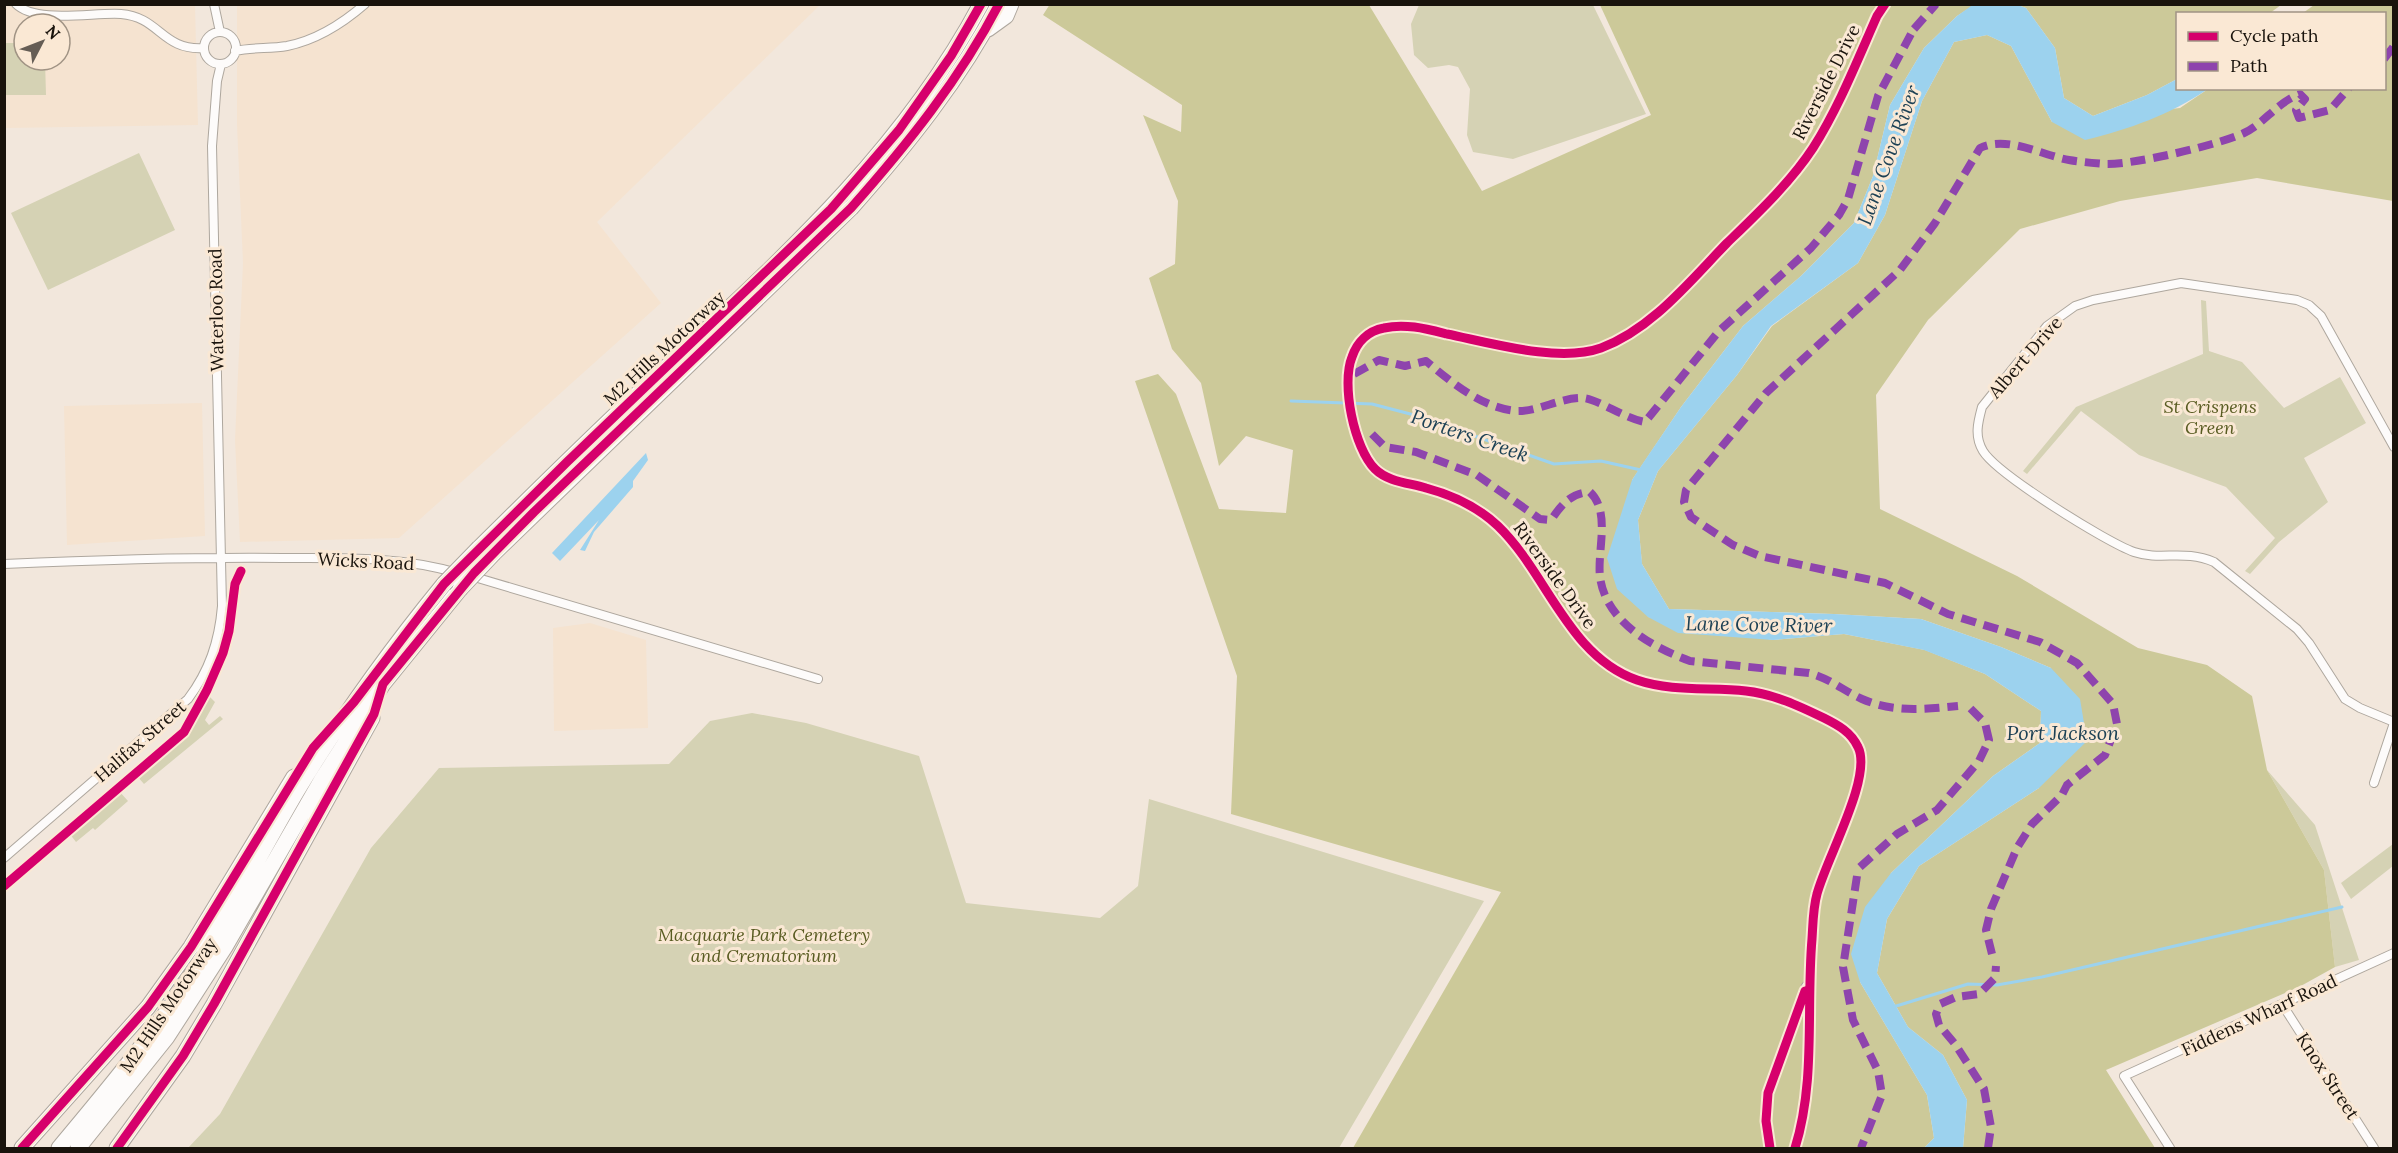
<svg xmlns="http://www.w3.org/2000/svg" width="2398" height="1153" viewBox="0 0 2398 1153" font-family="Lora,serif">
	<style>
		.built { fill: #f5e3d0; fill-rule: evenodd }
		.green { fill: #d5d2b4 }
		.forest { fill: #ccc999 }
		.water { fill: #9cd2ee }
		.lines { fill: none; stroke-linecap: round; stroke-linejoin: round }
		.stream { stroke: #9cd2ee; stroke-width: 3 }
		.minor-casing { stroke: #aea79e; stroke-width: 10 }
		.motorway-casing { stroke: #aea79e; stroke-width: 17 }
		.minor { stroke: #fdfbfa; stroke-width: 8 }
		.motorway { stroke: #fdfbfa; stroke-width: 15 }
		.motorway-bridge-casing { stroke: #aea79e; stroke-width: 17; stroke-linecap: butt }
		.motorway-bridge { stroke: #fdfbfa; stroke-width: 15 }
		.quiet { stroke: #8e44ad; stroke-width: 8; stroke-dasharray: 15 8; stroke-linecap: butt }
		.cycleway-casing { stroke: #fae8d4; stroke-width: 13 }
		.cycleway { stroke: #d6006c; stroke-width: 9 }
		.labels { text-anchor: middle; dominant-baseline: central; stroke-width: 6; stroke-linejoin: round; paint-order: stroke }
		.street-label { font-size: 18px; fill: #19130c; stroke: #fae8d4 }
		.park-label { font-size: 18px; font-style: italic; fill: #595c22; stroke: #fae8d4 }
		.water-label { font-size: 20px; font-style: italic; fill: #1d4155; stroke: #fae8d4 }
	</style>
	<rect width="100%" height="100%" fill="#f2e7dc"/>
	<!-- built -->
	<path class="built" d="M4,5H195L198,125L5,128ZM24,24H60V60H24Z
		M237,5H820L597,222L661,303L399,538L240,542L235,440L243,263L237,125Z
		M202,403L205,536L67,545L64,406Z
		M590,623L646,640L648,728L554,731L553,628Z"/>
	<!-- green -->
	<path class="green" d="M1419,5H1593L1646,114L1513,159L1473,152L1467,135L1470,89L1458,67L1449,65L1428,68L1414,55L1411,24Z
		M4,43H24V60H45L46,95H5Z
		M139,153L175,230L48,290L11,213Z
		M2201,300L2206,301L2209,351L2242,362L2284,408L2340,377L2366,423L2304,458L2328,502L2279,542L2250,574L2245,571L2275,538L2226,487L2139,455L2081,411L2027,474L2023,471L2076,407L2203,354Z
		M208,695L215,702L205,720L209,725L220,716L223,719L144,784L137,776L187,734Z
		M752,713L806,723L919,756L966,903L1100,918L1138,886L1149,799L1484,901L1339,1148H188L220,1114L371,848L439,768L669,764L710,721Z
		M2267,770L2315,825L2359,960L2335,967L2324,870Z
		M119,791L128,801L95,830L93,828L76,842L69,833Z
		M2393,844V866L2351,899L2341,883Z"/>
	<!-- forest -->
	<path class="forest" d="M1050,4L1369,5L1482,191L1651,115L1600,5H1974L1957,16L1924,48L1890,105L1873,176L1854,223L1801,276L1743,326L1681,407L1632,480L1648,617L1773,640L1844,634L1925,650L1985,674L2041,711L2040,743L1993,776L1891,873L1860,982L1927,1095L1934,1138L1924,1148H1353L1501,892L1231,814L1237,676L1135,381L1158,374L1176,394L1219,509L1286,513L1293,450L1246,436L1219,466L1201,383L1172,349L1149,278L1175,264L1178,201L1143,115L1181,132L1182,105L1043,15Z
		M2018,5H2281L2270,13L2178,14L2177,79L2147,95L2093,116L2064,98L2055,48L2026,8Z
		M2314,5H2393V201L2257,178L2120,201L2020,229L1928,320L1876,395L1880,509L2017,576L2138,648L2207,665L2252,696L2267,770L2324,870L2335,967L2299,987L2106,1070L2155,1148H1963L1967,1100L1943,1055L1908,1027L1877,973L1887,919L1919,866L2039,788L2051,668L2001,647L1921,619L1834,614L1669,609L1642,564L1638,520L1658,471L1737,375L1772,326L1858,263L1885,215L1922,101L1954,42L1987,35L2011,46L2052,122L2180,108L2208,89L2384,88V14L2303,13Z"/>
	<!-- water -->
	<path class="water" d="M1974,4L2018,5L2026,8L2055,48L2064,98L2093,116L2147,95L2177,79L2178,88L2208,89C2169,115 2130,129 2085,140L2052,122L2011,46L1987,35L1954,42L1922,101L1885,215L1858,263L1771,326L1737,375L1658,471L1638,520L1642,564L1669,609L1834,614L1921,619L2001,647L2051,668L2080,699L2087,741L2039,788L1919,866L1887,919L1877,973L1908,1027L1943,1055L1967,1100L1963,1148H1924L1934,1138L1927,1095L1860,982L1851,954L1865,907L1891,873L1993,776L2040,743L2041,711L1985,674L1924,650L1844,634L1773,640L1678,633L1648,617L1617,589L1607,558L1632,480L1639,469L1681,407L1743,326L1801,276L1854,223L1873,176L1890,105L1924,48L1957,16Z
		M646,453L648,460L633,481V487L594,532L585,551L580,550L599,520L560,561L552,553Z"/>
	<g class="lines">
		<!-- stream -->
		<path class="stream" d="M1291,401L1372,404L1418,416L1554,464L1601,461L1641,470
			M1893,1007L1968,984L1997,985L2042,977L2342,907"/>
		<defs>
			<path id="minor" d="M16,4C36,24 94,12 121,14C160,17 162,51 204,48
				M214,4L220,32
				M204 48a16 16 0 1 1 32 0a16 16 0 1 1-32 0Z
				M235,51C252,47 270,49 287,46C317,40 342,24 365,4
				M2394,447L2321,316L2309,305L2297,300L2181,283L2093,300L2075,306L2047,326L1982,407C1978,422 1974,436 1983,451C1997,474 2106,542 2134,552C2161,561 2184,549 2214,562L2297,629L2309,643L2345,699L2360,708L2394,722
				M4,564C97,560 190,557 282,558C343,558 399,556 458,573
				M471,576L818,679
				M2374,783L2394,723
				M4,858L188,699C209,671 219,642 222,606L212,146L217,81L221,64
				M2282,1004L2374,1148
				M1770,1148L1766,1121L1768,1093L1806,986
				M1795,1148C1816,1081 1806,1009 1812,939C1813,924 1813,908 1817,894C1826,859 1873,777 1858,747C1851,732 1838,725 1824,718C1799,706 1774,694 1746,691C1710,687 1672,692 1637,680C1568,656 1547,573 1498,526C1478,507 1452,495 1426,488C1410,483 1388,482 1375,469C1354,448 1341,384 1352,357C1357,342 1368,331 1384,328C1405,323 1427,329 1447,334C1491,343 1559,363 1601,348C1652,329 1690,281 1727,243C1757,214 1790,183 1813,148C1839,107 1857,61 1877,16L1885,4
				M2170,1148L2124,1076L2394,953"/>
			<path id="motorway" d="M988,29L1006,16L1011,4
				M479,548C539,489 599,429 661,372C780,261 903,151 981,4
				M494,553L851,208C907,145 960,79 999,4
				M22,1148L148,1007L191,947L294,777
				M59,1148C105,1093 152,1037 191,976C229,916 261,852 297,791C341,718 390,650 444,584
				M78,1148L167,1037L225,947L322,779L383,684L460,589
				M117,1148L183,1056L214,1004L372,718"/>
		</defs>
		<!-- minor casing -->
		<use href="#minor" class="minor-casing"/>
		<!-- motorway casing -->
		<use href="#motorway" class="motorway-casing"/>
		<!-- minor -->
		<use href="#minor" class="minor"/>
		<!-- motorway -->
		<use href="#motorway" class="motorway"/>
		<defs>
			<path id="motorway-bridge" d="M444,584L479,548
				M460,589L494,553"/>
		</defs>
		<!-- motorway-bridge casing -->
		<use href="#motorway-bridge" class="motorway-bridge-casing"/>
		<!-- motorway-bridge -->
		<use href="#motorway-bridge" class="motorway-bridge"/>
		<!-- quiet -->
		<path class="quiet" d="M1914,29L1936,4
			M2384,59L2394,46
			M1354,374L1379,360L1405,366L1426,361C1451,382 1483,409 1518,411C1539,411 1560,398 1581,398C1595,397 1625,419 1645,422L1719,331L1811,248L1839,215L1848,199L1878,96L1912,32
			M1372,434L1385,447L1416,452L1477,475L1540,519L1551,520C1562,504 1571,493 1590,492C1611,512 1597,550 1600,577C1606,622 1652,647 1690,661L1809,673C1829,678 1844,691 1862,699C1894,713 1925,709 1958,706
			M1860,867L1897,834L1937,810L1979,761L1989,740L1985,723L1970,708
			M1857,876L1843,967L1853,1020L1878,1071L1882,1095L1861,1148
			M1992,954L1986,930L1991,909L2017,848L2032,824L2062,795L2067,785L2105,755L2117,724L2113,704L2077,663L2040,642L1948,614L1885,583L1760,556L1733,545L1691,517L1684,502L1686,490L1766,393L1900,270L1935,223L1980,148C2007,135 2041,155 2069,160C2081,162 2093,163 2105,164C2133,165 2218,145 2244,133C2265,123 2276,103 2300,94L2305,99L2296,110L2299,118L2330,110L2349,88
			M1988,1148L1991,1127L1984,1089L1955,1044L1939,1025L1936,1014L1940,1004L1956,997L1979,994L1995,978L1996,966"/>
		<defs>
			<path id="cycleway" d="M4,886L184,732L207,690L223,653L229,631L235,584L241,571
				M22,1148L148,1007L191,947L313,748L354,702L444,584L567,462L831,209L899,130L951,56L981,4
				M117,1148L183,1056L214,1004L374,714L383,684L474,573L534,512L851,208C907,145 960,79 999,4
				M1770,1148L1766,1121L1768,1093L1805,991
				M1795,1148C1816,1081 1806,1009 1812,939C1813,924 1813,908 1817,894C1826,859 1873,777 1858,747C1851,732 1838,725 1824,718C1799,706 1774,694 1746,691C1710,687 1672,692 1637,680C1568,656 1547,573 1498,526C1478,507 1452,495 1426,488C1410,483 1388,482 1375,469C1354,448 1341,384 1352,357C1357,342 1368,331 1384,328C1405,323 1427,329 1447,334C1491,343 1559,363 1601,348C1652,329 1690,281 1727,243C1757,214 1790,183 1813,148C1839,107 1857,61 1877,16L1885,4"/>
		</defs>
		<!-- cycleway casing -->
		<use href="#cycleway" class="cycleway-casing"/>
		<!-- cycleway -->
		<use href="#cycleway" class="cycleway"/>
	</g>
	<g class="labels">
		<!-- street labels -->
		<g class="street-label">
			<text transform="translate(1826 82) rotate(-63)">Riverside Drive</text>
			<text transform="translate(216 310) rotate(-91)">Waterloo Road</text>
			<text transform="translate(664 348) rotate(-43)">M2 Hills Motorway</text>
			<text transform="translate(2025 357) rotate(-49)">Albert Drive</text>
			<text transform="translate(366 561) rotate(3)">Wicks Road</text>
			<text transform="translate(1555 575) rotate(54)">Riverside Drive</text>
			<text transform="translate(140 741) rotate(-41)">Halifax Street</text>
			<text transform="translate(168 1005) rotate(-56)">M2 Hills Motorway</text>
			<text transform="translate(2259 1015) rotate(-25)">Fiddens Wharf Road</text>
			<text transform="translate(2328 1076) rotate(57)">Knox Street</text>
		</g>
		<!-- park labels -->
		<g class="park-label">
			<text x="2210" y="406">St Crispens<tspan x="2210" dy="21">Green</tspan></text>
			<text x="764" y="934">Macquarie Park Cemetery<tspan x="764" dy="21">and Crematorium</tspan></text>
		</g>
		<!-- water labels -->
		<g class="water-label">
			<text transform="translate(1888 155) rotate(-70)">Lane Cove River</text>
			<text transform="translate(1470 435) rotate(19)">Porters Creek</text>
			<text transform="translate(1759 624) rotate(1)">Lane Cove River</text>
			<text x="2063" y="732">Port Jackson</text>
		</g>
	</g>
	<!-- border -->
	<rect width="2398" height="1153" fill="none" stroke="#19130c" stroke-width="12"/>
	<!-- legend -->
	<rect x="2176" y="12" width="210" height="78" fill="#fae8d4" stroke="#a09384" stroke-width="1.5"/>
	<rect x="2188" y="32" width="30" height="9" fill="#d6006c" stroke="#a09384" stroke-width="1.5"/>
	<text x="2230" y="42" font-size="18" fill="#19130c">Cycle path</text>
	<rect x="2188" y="62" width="30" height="9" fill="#8e44ad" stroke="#a09384" stroke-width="1.5"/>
	<text x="2230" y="72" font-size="18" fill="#19130c">Path</text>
	<!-- north arrow -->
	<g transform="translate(42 42) rotate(48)"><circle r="28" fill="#fae8d4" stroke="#a09384" stroke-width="1.5"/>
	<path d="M0-4.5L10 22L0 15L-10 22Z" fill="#655d55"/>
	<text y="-9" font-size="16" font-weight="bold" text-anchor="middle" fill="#19130c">N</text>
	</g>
</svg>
